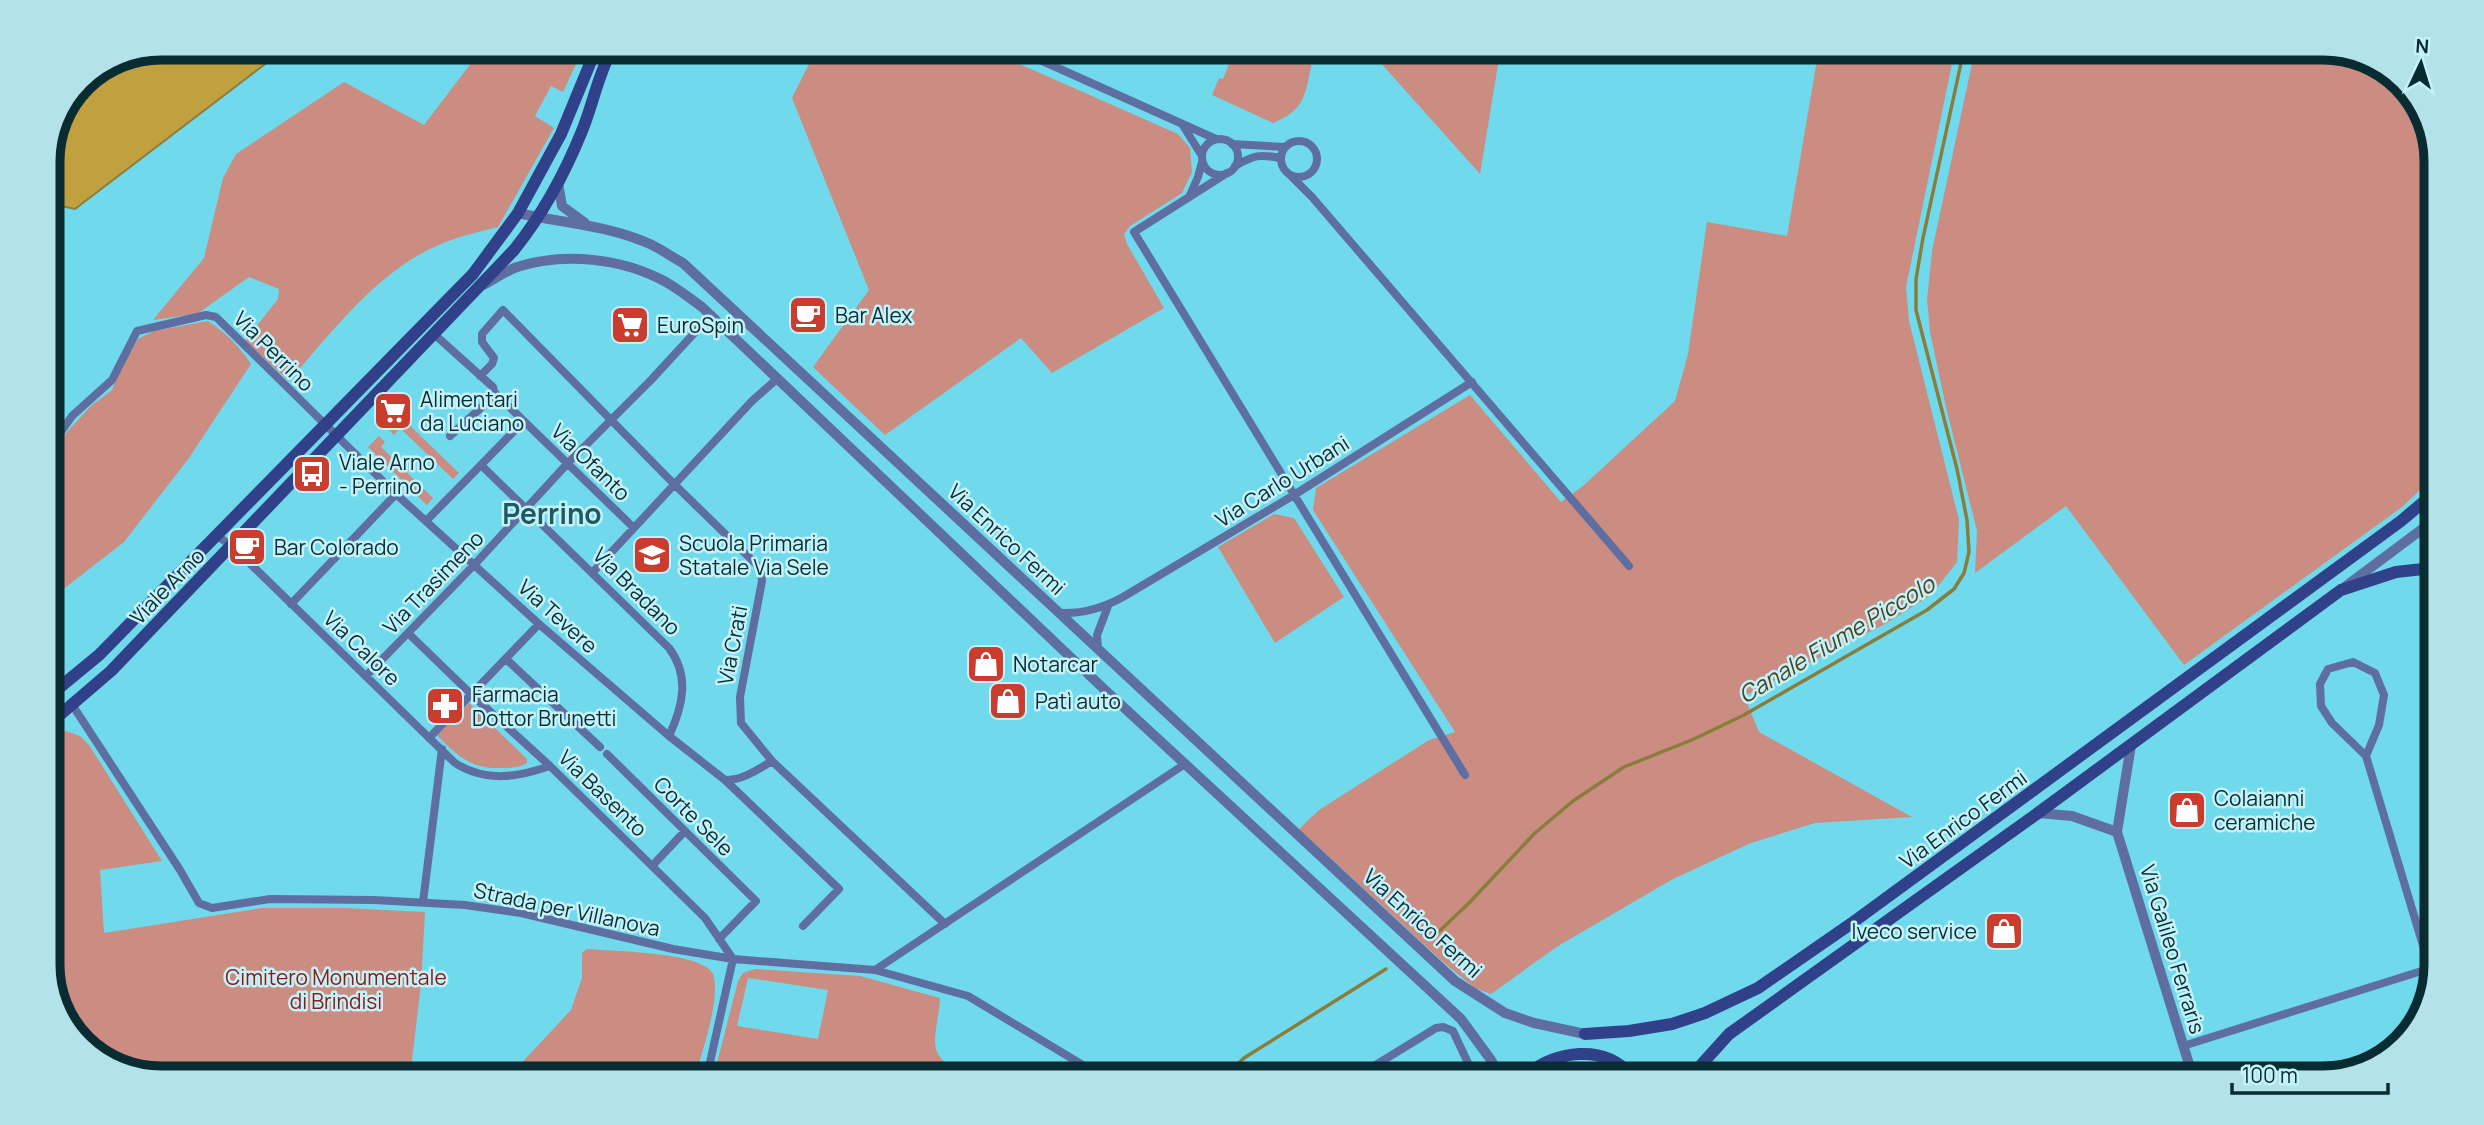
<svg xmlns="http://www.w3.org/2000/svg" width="2484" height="1125" viewBox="0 0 2484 1125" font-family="Manrope,sans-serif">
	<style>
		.green { fill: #cb8c81; fill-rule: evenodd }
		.water { fill: #c1a040; stroke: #8a7d3c; stroke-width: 2 }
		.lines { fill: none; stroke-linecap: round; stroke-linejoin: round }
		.stream { stroke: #8a7d3c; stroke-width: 3.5 }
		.minor { stroke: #5e6ea1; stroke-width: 8 }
		.tertiary { stroke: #5e6ea1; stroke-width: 10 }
		.secondary { stroke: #30418a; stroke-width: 12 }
		.labels { text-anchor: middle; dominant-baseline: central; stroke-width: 5; stroke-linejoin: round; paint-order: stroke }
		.poi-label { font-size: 21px; fill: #092c32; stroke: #c3f2fb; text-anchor: start }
		.street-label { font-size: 21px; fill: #092c32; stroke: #c3f2fb }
		.park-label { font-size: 21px; fill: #8a190e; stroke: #c3f2fb }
		.water-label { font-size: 23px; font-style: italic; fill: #4f4119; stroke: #c3f2fb }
		.district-label { font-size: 28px; font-weight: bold; fill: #1e5861; stroke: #c3f2fb }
		.rim { fill: none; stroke: #092c32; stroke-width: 9 }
	</style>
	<rect width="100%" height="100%" fill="#70daec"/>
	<!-- green -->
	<path class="green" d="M495,49H583L563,92L551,86L535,116L554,128L498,227C479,232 459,236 441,244C378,270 333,331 289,381L245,341L278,299L279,289L249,277L197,314L153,320L204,258L223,178L236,154L344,82L424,125L475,58L488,61Z
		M816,50L990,51L1178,134L1190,148L1192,172L1182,193L1130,226L1124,234L1127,244L1164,308L1052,373L1021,338L885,435L813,367L869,290L792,98Z
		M1227,51L1300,52L1313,58C1305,91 1308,109 1273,123L1212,95L1219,78L1223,79L1231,59L1225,56Z
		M1371,52L1500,53L1480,174Z
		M1818,54H1954L1906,287L1909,321L1959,520L1957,562L1931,595L1887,623L1744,696L1759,732L1912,817L1815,823L1751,843L1673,879L1558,946L1491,994L1475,988L1442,961L1299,829L1319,810L1429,740L1455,732L1313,510L1316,488L1470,395L1561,502L1583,486L1675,401L1688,354L1707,222L1787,236Z
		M1974,54L2367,56L2418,97L2437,153L2433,478L2402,507L2184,665L2066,506L1975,573L1977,531L1946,407L1930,332L1927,299L1932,251Z
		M208,321C226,333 239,346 251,364L189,458L124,542L48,601L47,460L66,433L91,406L112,390L120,370L138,339L154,331Z
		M400,416L459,473L453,479L400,428L394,435L388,429Z
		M379,436L385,442L381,447L433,498L427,505L368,447Z
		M1274,514L1294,518L1344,597L1275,643L1218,547Z
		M469,703L527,759V763C519,768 509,768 500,768C471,769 456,755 437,735Z
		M66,731L80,736L89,745L162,861L100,870L104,933L262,908H344L425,912L421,984L412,1060L413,1070L117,1069L66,1028L48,973V735Z
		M587,949C610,951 704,952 713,974C721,997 703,1048 697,1071H514L571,1010L582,978V953Z
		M755,969L860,976L940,998C938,1036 920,1059 968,1072H881L876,1069L868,1072L715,1071L738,981L743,973ZM748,978L828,990L818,1039L737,1026Z
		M1583,1062L1602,1067L1616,1075H1539C1552,1064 1567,1063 1583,1062Z"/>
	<!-- water -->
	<path class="water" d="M160,47L286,48L75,209L47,203V153L81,80Z"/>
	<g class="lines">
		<!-- stream -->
		<path class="stream" d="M1431,939L1469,903L1535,833L1573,801L1624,767L1694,739L1744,715L1927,610L1954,589L1964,573L1969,552L1967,520L1957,469L1916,310V279L1923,238L1963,54
			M1229,1073L1244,1058L1386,969"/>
		<!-- minor -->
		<path class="minor" d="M1020,51L1216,139
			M1182,124L1202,156
			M1202 157a18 18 0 1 1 36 0a18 18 0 1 1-36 0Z
			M1281 159a18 18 0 1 1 36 0a18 18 0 1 1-36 0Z
			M1232,144L1285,147
			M1235,166C1254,155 1259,154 1281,158
			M1227,173L1134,232L1465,775
			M1289,174L1312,197L1629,566
			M1190,195L1198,177L1202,162
			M434,334L493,387L494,392L634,528
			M480,376L492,364L494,358L482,342V334L503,310L674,484L756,564L761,571L762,581L740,697L741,723L772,761L945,924
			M450,436L496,394
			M47,452L72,416L112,380L137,331L206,315L216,317L396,494L539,624L669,736L725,780C743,780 757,770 772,761
			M481,465L669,648C690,676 683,706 669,736
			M426,521L524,421
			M216,535L233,547L455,763C486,783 518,777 550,766
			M593,572L752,401L778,378
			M291,604L396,494
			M1060,613C1082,614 1103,608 1123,597L1294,495L1472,382
			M408,633L472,695L550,766L705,918L733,959
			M1098,649L1097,635L1108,606
			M506,659L600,747
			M366,676L475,564L567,464L651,380L711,315
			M73,706L180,870L199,903L212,908L270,899L374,900L465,905L521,913L673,949L733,959L875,970L968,996L1096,1073
			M429,738L539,624
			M607,754L756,901L719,939
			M2366,756L2379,725L2384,695L2375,673L2353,662L2328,669L2320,684L2321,706L2332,723L2366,756L2428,962
			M725,780L839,889L803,926
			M652,866L685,831
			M423,902L442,749
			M875,970L1185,764
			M2183,1046L2428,969
			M708,1071L733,959
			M1361,1074L1436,1028L1443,1027L1453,1031L1468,1063L1464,1074"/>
		<!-- tertiary -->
		<path class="tertiary" d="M558,183L562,206L585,223
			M518,213C562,223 608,225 650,244C661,249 672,257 683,263L1455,981L1505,1013L1534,1023L1585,1034
			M483,285C494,280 505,271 517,267C564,252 622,258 666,282C678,289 690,298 702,307L1105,690L1461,1019L1491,1060L1499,1074
			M2346,586L2433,521
			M2131,745L2117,832L2193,1077
			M2038,813L2072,816L2117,832"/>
		<!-- secondary -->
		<path class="secondary" d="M48,697L99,655L473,274L518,213L561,134L596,49
			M48,725L111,671L514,250C542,215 565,173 582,131C593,104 598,75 612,49
			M1585,1034L1629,1031L1672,1024L1705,1013L1758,988L1852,923L2401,521L2433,494
			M1526,1075C1556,1051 1603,1043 1631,1075
			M1692,1075L1729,1034L2038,813L2341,590L2396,572L2432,568"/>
	</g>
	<!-- icons -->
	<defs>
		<symbol id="cafe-square" viewBox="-11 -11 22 22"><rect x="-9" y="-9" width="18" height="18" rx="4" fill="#ca3d2e" stroke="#c3f2fb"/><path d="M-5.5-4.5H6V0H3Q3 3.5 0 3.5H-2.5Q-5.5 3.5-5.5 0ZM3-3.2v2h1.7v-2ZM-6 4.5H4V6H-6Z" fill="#fff"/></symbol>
		<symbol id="supermarket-square" viewBox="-11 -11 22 22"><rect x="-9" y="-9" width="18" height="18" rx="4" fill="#ca3d2e" stroke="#c3f2fb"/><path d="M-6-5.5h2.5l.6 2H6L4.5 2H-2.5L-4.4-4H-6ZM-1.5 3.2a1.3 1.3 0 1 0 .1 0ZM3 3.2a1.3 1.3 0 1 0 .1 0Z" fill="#fff"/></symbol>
		<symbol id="bus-square" viewBox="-11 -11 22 22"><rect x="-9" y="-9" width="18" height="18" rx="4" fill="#ca3d2e" stroke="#c3f2fb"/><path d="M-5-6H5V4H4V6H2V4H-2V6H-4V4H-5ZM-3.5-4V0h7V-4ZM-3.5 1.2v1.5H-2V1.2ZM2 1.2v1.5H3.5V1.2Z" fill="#fff"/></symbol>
		<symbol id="school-square" viewBox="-11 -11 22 22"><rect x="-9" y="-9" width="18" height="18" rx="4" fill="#ca3d2e" stroke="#c3f2fb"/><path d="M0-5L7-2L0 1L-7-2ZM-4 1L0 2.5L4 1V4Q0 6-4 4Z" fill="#fff"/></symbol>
		<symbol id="shop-square" viewBox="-11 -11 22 22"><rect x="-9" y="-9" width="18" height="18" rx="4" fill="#ca3d2e" stroke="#c3f2fb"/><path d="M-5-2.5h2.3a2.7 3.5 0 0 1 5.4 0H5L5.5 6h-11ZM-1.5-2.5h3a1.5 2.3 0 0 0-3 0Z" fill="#fff"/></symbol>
		<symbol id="pharmacy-square" viewBox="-11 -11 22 22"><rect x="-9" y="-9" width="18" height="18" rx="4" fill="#ca3d2e" stroke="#c3f2fb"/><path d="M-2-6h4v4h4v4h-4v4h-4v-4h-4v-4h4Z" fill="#fff"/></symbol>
	</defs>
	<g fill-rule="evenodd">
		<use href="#cafe-square" x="786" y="293" width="44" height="44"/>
		<use href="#supermarket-square" x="608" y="303" width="44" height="44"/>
		<use href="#supermarket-square" x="371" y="389" width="44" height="44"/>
		<use href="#bus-square" x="290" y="452" width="44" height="44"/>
		<use href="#cafe-square" x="225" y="525" width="44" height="44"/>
		<use href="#school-square" x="630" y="533" width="44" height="44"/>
		<use href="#shop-square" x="964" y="642" width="44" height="44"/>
		<use href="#shop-square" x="986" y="679" width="44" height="44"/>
		<use href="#pharmacy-square" x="423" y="684" width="44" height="44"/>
		<use href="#shop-square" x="2165" y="788" width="44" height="44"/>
		<use href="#shop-square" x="1982" y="909" width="44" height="44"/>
	</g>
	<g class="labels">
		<!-- poi labels -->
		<g class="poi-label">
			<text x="835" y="315">Bar Alex</text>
			<text x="657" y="325">EuroSpin</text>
			<text x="420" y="399">Alimentari<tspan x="420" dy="24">da Luciano</tspan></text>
			<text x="339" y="462">Viale Arno<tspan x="339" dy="24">- Perrino</tspan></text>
			<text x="679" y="543">Scuola Primaria<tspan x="679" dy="24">Statale Via Sele</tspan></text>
			<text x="274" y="547">Bar Colorado</text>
			<text x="1013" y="664">Notarcar</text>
			<text x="472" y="694">Farmacia<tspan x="472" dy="24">Dottor Brunetti</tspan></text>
			<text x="1035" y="701">Patì auto</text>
			<text x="2214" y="798">Colaianni<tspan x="2214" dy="24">ceramiche</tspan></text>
			<text x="1977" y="931" text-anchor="end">Iveco service</text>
		</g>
		<!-- street labels -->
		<g class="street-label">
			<text transform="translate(274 351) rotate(45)">Via Perrino</text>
			<text transform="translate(591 462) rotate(44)">Via Ofanto</text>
			<text transform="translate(1282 481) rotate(-32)">Via Carlo Urbani</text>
			<text transform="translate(1007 539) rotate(43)">Via Enrico Fermi</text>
			<text transform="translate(433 582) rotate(-46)">Via Trasimeno</text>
			<text transform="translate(167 586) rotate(-46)">Viale Arno</text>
			<text transform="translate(637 591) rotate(45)">Via Bradano</text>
			<text transform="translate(558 616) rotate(42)">Via Tevere</text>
			<text transform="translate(732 645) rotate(-79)">Via Crati</text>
			<text transform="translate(362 648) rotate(44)">Via Calore</text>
			<text transform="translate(603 793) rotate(44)">Via Basento</text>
			<text transform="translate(694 816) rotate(45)">Corte Sele</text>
			<text transform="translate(1963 819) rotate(-36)">Via Enrico Fermi</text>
			<text transform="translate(567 909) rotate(12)">Strada per Villanova</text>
			<text transform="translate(1423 923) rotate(42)">Via Enrico Fermi</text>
			<text transform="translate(2173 949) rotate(73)">Via Galileo Ferraris</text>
		</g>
		<!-- park labels -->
		<g class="park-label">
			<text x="336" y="977">Cimitero Monumentale<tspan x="336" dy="24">di Brindisi</tspan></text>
		</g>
		<!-- water labels -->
		<g class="water-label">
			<text transform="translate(1836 639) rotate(-31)">Canale Fiume Piccolo</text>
		</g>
		<!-- district labels -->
		<g class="district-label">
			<text x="552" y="513">Perrino</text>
		</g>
	</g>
	<!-- crop -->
	<path d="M0 0H2484V1125H0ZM161 60H2323A101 101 0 0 1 2424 161V965A101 101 0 0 1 2323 1066H161A101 101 0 0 1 60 965V161A101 101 0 0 1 161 60Z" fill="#b4e2eb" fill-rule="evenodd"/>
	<path class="rim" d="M161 60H2323A101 101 0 0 1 2424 161V965A101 101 0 0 1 2323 1066H161A101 101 0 0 1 60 965V161A101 101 0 0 1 161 60Z"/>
	<!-- north arrow -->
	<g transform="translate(2421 63) rotate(4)" stroke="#c3f2fb" stroke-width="5" paint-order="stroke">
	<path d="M0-5L12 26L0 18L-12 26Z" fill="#092c32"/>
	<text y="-10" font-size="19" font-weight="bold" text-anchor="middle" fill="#092c32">N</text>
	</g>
	<!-- scale -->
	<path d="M2232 1083v10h156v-10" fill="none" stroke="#092c32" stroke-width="3.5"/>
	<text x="2242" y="1083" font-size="21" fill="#092c32" stroke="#c3f2fb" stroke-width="5" paint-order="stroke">100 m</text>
</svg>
